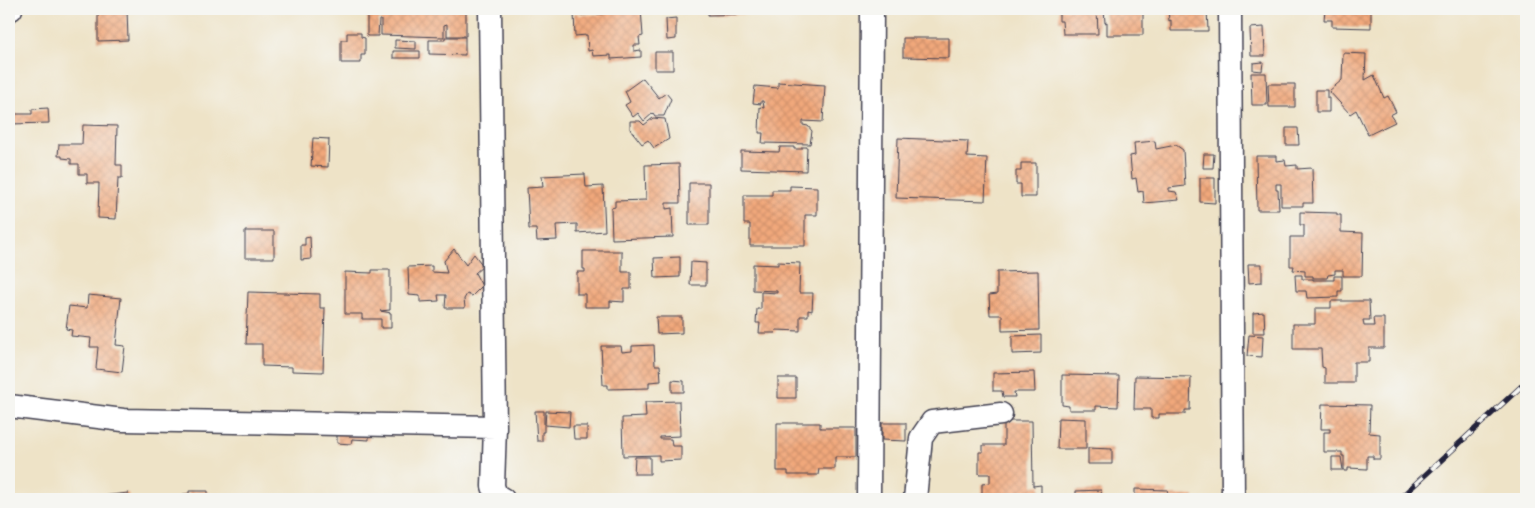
<svg xmlns="http://www.w3.org/2000/svg" width="1535" height="508" viewBox="0 0 1535 508" font-family="Itim,sans-serif">
	<style>
		.building { fill: url(#building-cross-hatch) }
		.lines { fill: none; stroke-linecap: round; stroke-linejoin: round }
		.minor-casing { stroke: #413f50; stroke-width: 25 }
		.minor { stroke: #fff; stroke-width: 22 }
		.rail-casing { stroke: #22223b; stroke-width: 5.5 }
		.rail { stroke: #f6f6f2; stroke-width: 4; stroke-dasharray: 11; stroke-linecap: butt }
	</style>
	<defs>
		<pattern id="building-cross-hatch" width="8" height="8" patternUnits="userSpaceOnUse" patternTransform="scale(1.25)"><rect width="8" height="8" fill="#f1a87b"/><path d="M0 0l8 8M0 8l8-8" fill="none" stroke="#ce906b"/></pattern>
	</defs>
	<rect width="100%" height="100%" fill="#f6f6f2"/>
	<filter id="ink" filterUnits="userSpaceOnUse"><feTurbulence type="fractalNoise" baseFrequency=".02" numOctaves="2"/><feDisplacementMap in="SourceGraphic" scale="10" xChannelSelector="R" yChannelSelector="G"/><feConvolveMatrix kernelMatrix="1 2 1 2 8 2 1 2 1" color-interpolation-filters="sRGB"/></filter>
	<filter id="wash" filterUnits="userSpaceOnUse"><feTurbulence type="fractalNoise" baseFrequency=".0096" numOctaves="4" result="noise"/><feDisplacementMap in="SourceGraphic" scale="20" xChannelSelector="R" yChannelSelector="G"/><feGaussianBlur stdDeviation="1.12" result="paint"/><feColorMatrix in="noise" values="0 0 0 0 0 0 0 0 0 0 0 0 0 0 0 0 0 1.4 0 .05"/><feComposite in="paint" operator="in"/></filter>
	<g filter="url(#wash)">
		<rect width="100%" height="100%" fill="#eee3c7"/>
		<g id="blocks">
			<!-- building -->
			<path class="building" d="M98,9H127L128,40L98,41Z
				M367,9H466V36H447V24L444,25V37L381,35V20H379L378,36H367Z
				M580,9H641L643,36L639,37L640,45H634V51L641,50V57L611,59V55L593,56L592,50L588,51L587,35L575,36L574,13H579V15L602,14V11L580,13Z
				M708,9H755V14L708,15Z
				M782,9H828V13L782,14Z
				M1059,9H1097L1098,34H1063L1062,21H1059Z
				M1104,9H1143V35H1107V22L1105,23Z
				M1168,9H1207L1208,31H1171V20L1169,21Z
				M1325,9H1371V28L1332,27V20H1324Z
				M676,18V39L667,40L666,19Z
				M1264,27L1265,56H1251L1250,28Z
				M347,33H361V37L365,38V55H361V63H341V40H347Z
				M445,37H465V55L429,54V40H445Z
				M903,38H949V58L903,57Z
				M395,40L416,41V49L395,48Z
				M393,51H420V58H393Z
				M655,52H673V70H655Z
				M1343,53L1366,54L1365,80L1374,75L1384,98L1388,96L1396,112L1390,115L1395,122L1368,135L1356,110L1350,114L1329,91L1342,80Z
				M1263,62L1262,71L1253,70V63Z
				M1251,73H1266L1267,105H1252Z
				M643,78L659,98L666,93L671,99L664,116H655L653,113L644,121L638,113L633,117L625,105L630,102L625,91Z
				M778,82L825,85L823,122L803,121V125L808,126L812,131L810,144L762,143L763,133H759L760,107L764,108L763,101H761V104L753,103L755,86L778,88Z
				M1268,84H1295V107H1269Z
				M1316,90H1327V98H1329V112H1316Z
				M48,108L49,123L9,124V110H15V114H32V109Z
				M653,118L665,119L669,139L654,148L648,140L642,144L630,129V121H640L644,125Z
				M83,125L117,126L116,165H122V178H118L116,219L98,218L99,183H87V174H79V164H71V159L62,158V156H58L59,144H82Z
				M1286,128H1298L1299,145H1286Z
				M313,138L329,139L328,167L311,166Z
				M898,138L968,141L967,157L987,158L985,201L896,198Z
				M1155,141L1156,149L1176,145L1183,150L1185,186L1169,188V191L1176,192L1179,200L1144,203L1143,191L1138,192L1136,178L1132,179L1130,156L1135,155L1134,143Z
				M780,147H794V149H802V147H807L806,171L741,169V151L779,152Z
				M1204,154H1214L1213,168H1203Z
				M1256,156H1276V161L1285,160L1286,166L1297,165V169L1312,168L1313,203H1303V206H1281V184H1276V190H1278L1279,210H1257Z
				M1021,163H1036V197H1021V184H1016V171H1021Z
				M679,164L680,203H666V209L672,208L673,237L612,239L611,208L615,207V201L646,200L645,165Z
				M585,174L586,187L603,186L605,231L577,233V224L556,225L557,240L537,241L536,229H529L527,188L543,187L542,176Z
				M1200,178H1215V203L1200,202Z
				M689,183H709V225H689Z
				M790,186L817,187V215H805V246H750V224H744V195H772V190H790Z
				M1300,212L1337,213V215H1341V232L1363,233L1362,276H1343V270H1335V274L1328,275L1327,278H1313V276H1305V271L1293,270L1294,266H1290V237H1304V225H1300Z
				M245,231H274V258H245Z
				M310,237L311,259L301,260V245H305V238Z
				M454,249L466,265L474,254L483,266L475,273L482,286L472,296L467,294L464,299L465,308H445L446,295H438L439,301L420,302V296L409,295L408,267L432,266V272L447,273L444,261Z
				M583,251H622V272H631V289H624V302L610,301V307H585V294H577V272H585V269H583Z
				M680,257V277L655,278L654,258Z
				M691,262L706,263V285H690Z
				M778,262L800,263L799,293H813L812,311L808,310V316H800V331L776,330L775,333H759L760,323H756L757,309H761V292L777,293V291L753,290V264L778,265Z
				M1248,264H1262V282L1249,283Z
				M372,270H390V310L380,311L391,313V328H381V319H362V314H345V272L372,273Z
				M1038,271L1039,330L1002,331V315H990L989,295L997,294V272Z
				M1295,275H1302V279H1313V280H1334V276H1342V291H1338V297L1307,298L1306,291H1296Z
				M248,292L320,294V308H325L323,372L292,371V367L262,366V344H246Z
				M88,295L121,298L116,345L125,346L122,372L96,369L98,347H90L91,338L71,336L72,330L66,329L69,306L87,308Z
				M1331,301H1369L1370,320H1363L1364,326H1374L1373,318H1384V348H1369V362H1354V383H1325V368L1322,367L1321,349H1293V324H1315V308H1331Z
				M1264,312L1265,333H1253V313Z
				M656,317H682V333L657,334Z
				M1041,335V353L1012,354V336Z
				M1249,335L1263,336L1262,357L1247,356Z
				M654,345L655,365H660L661,381L649,382V388L608,389V385H603L601,346H621L622,352L632,351V346Z
				M1034,372L1035,392H1014L1015,397H1003L1002,391H993V373Z
				M1062,375L1119,376L1118,407L1096,406V410H1069V406L1062,405Z
				M1135,376L1191,377L1190,410H1185V414H1159V418H1151V409H1134Z
				M778,378H796V398H778Z
				M672,380L684,381V392H672Z
				M679,401L680,436L660,437V439H671L672,446H681V460L659,461V455L623,456L622,418L646,417L645,402Z
				M1322,404L1370,405L1369,433L1380,434V459H1373V456H1367V469L1348,468V471H1344V456H1342V452H1324V432H1330V429H1321Z
				M535,411H544V432H542V441H537Z
				M546,411L570,412L569,427L545,425Z
				M1058,418L1086,419V449H1057Z
				M1004,421H1032L1033,486L1041,485V499H982V484L990,483V474H979V452H983V445H1004Z
				M777,423H820V428H856V457H835V469H819L818,475H788V471H777Z
				M882,423H906V441L882,440Z
				M573,426H587V439H574Z
				M337,432L369,433V440L352,439L351,444L337,443Z
				M1088,448L1112,449V464H1088Z
				M635,457H650V474H634Z
				M1332,457H1341L1343,470H1332Z
				M1135,489L1168,490L1167,495L1194,496L1193,499H1135Z
				M1101,490L1102,499H1067V498L1076,497V491Z
				M189,491H208V499H183V494H189Z
				M128,493L129,499H102V496Z"/>
		</g>
	</g>
	<g filter="url(#ink)">
		<use href="#blocks" fill-opacity="0" stroke="#413f50" stroke-width="1"/>
		<g class="lines">
			<defs>
				<path id="minor" d="M490,9L495,427L493,486L496,495L503,499
					M1230,9L1233,499
					M9,10L11,9
					M9,406L123,420L495,427
					M869,499L872,9
					M915,499L921,438L932,422L1001,414"/>
			</defs>
			<!-- minor casing -->
			<use href="#minor" class="minor-casing"/>
			<!-- minor -->
			<use href="#minor" class="minor"/>
			<defs>
				<path id="rail" d="M1399,499L1526,382"/>
			</defs>
			<!-- rail casing -->
			<use href="#rail" class="rail-casing"/>
			<!-- rail -->
			<use href="#rail" class="rail"/>
		</g>
	</g>
	<!-- margin -->
	<rect width="1535" height="508" fill="none" stroke="#f6f6f2" stroke-width="30"/>
</svg>
